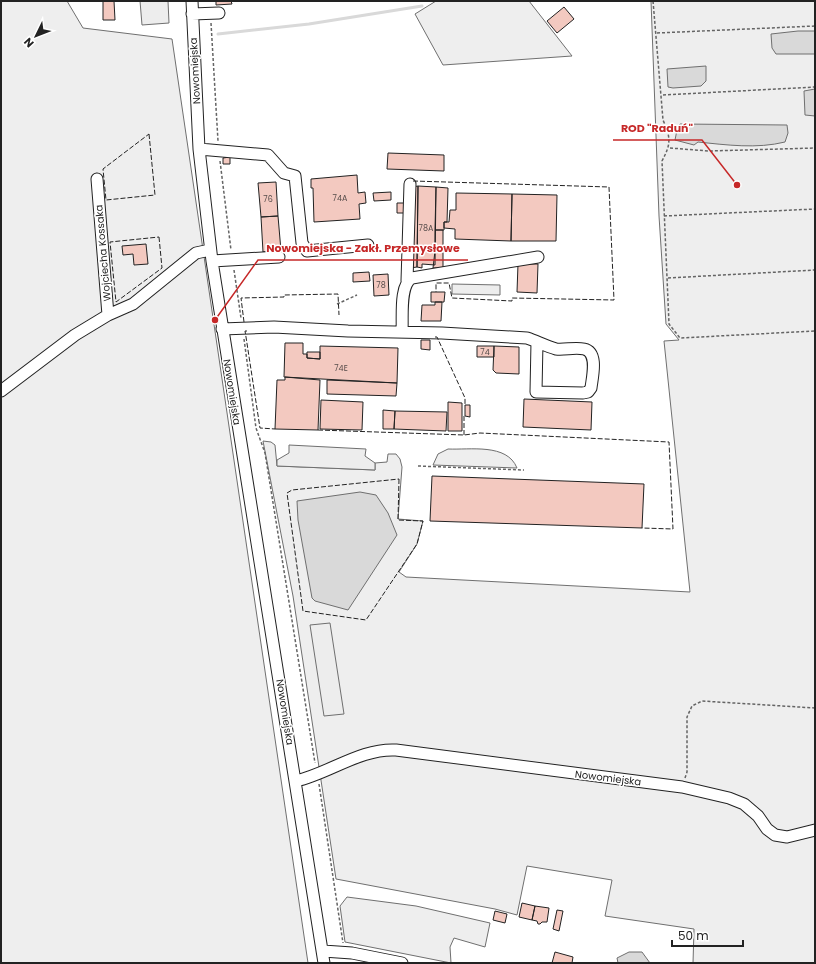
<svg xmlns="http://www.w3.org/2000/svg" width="816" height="964" viewBox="0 0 816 964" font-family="Poppins,sans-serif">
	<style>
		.green { fill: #eee; stroke: #6f6f6f }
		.parking { fill: #ededed; stroke: #6f6f6f }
		.water { fill: #d9d9d9; stroke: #6f6f6f }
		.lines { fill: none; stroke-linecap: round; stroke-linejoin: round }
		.stream { stroke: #d9d9d9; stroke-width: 3 }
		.building { fill: #f3c9c0; stroke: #222 }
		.minor-casing { stroke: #222; stroke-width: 13 }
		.path { stroke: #646464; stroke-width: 1.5; stroke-dasharray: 3 2; stroke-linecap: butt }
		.minor { stroke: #fff; stroke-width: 11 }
		.fence { stroke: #222; stroke-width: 1; stroke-dasharray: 5 2; stroke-linecap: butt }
		.labels { text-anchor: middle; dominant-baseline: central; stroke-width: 3; stroke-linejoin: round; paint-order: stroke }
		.number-label { font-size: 8px; fill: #564c4a }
		.street-label { font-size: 10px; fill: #222; stroke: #fff }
		.leader { fill: none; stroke: #c62828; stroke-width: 1.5 }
		.callout-dot { fill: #c62828; stroke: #fff; stroke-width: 1.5 }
		.callout-label { font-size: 11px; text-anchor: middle; font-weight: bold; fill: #c62828; stroke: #fff; stroke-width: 3; stroke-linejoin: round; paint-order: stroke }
	</style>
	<rect width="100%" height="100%" fill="#fff"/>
	<!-- green -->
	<path class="green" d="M1,1H67L83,28L172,39L308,963H1Z
		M436,1H529L572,56L443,65L415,14Z
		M651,1H815V963H693L694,929L605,916L612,880L527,866L517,915L495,909L336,879L293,596L263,441L271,442L275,445L277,466L375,470V463L387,462L388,454H396L400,459L402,467L398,519L423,521L417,544L399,572L406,577L690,592L664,341L679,340L666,324L659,216Z
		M448,449C470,450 507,443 517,468L433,465L438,454Z
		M347,897L416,906L490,923L485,947L454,938L450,947L451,963L345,942L340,906Z"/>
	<!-- parking -->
	<path class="parking" d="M140,1H168L169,23L142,25Z
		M452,284L500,285V295L452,294Z
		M289,445L366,449L365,456L375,463V470L277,466V460L289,453Z
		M330,623L344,714L324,716L310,625Z"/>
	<!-- water -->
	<path class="water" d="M798,31H815V54H776L772,48L771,34Z
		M706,66V81L701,86L673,88L668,87L667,69Z
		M815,89V116L805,115L804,91Z
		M680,124L787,125L788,133L785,142C757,149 727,145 698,142L694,145L675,140L677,130Z
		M360,492L376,495L388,513L397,535L348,610L315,601L312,598L298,520L297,501Z
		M629,952H642L650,963H618L617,958Z"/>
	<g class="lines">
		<!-- stream -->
		<path class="stream" d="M218,34L309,24L422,6"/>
	</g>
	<!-- building -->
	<path class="building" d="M103,1H114L115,20H103Z
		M216,1H231L232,4L216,5Z
		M564,7L574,19L557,33L547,21Z
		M388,153L444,155V171L387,169Z
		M230,157V164H223V158Z
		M357,175L358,193L365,192L366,203L359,204L360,219L314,222L313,188H311V179Z
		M276,182L278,216L261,217L258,183Z
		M418,186L436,187L435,265L422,264V268L417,267V264Z
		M418,186L417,267L410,268L412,187Z
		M436,187L448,188L447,222H444V230H435Z
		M391,192V200L374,201L373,193Z
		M456,193L512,194L511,241L455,239V229L444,228V222H449L450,210H456Z
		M512,194L557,195L556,241H511Z
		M397,203H406V213H397Z
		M278,216L281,251H275V255H270L269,251L263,252L261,217Z
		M435,230H443V251H435Z
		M146,244L148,264L134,265L133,254L123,255L122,246Z
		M435,251H443V268H433Z
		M518,264H538L537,293L517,292Z
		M369,272L370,281L353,282V273Z
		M388,274L389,295L374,296L373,275Z
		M431,292H445L444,302H431Z
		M435,302H442L441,321H421L422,305H435Z
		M421,340H430V350L421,349Z
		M285,343H303V354H307V358L320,359V346L398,348L397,383L284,377Z
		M477,346H494V357H477Z
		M494,346L519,347V374L496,373L493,370Z
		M307,352H320V359L307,358Z
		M285,377L320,380L318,430L275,429L277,380H285Z
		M327,380L397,383L396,396L327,394Z
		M524,399L592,402L591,430L523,427Z
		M321,400L363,402L362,430L320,429Z
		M448,402L462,403V431H448Z
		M465,405H470V417L465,416Z
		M383,410L395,411L394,429H383Z
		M395,411L447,412L446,431L394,429Z
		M432,476L644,484L642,528L430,521Z
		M522,903L535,906L532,920L519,917Z
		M535,906L549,908L547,922H542L540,924H538L537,921L532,920Z
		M557,910L563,911L559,931L553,929Z
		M495,911L507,914L505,923L493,920Z
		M555,952L573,957L572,963H552Z"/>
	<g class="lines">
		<defs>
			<path id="minor" d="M192,1L199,149L212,261L324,963
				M192,14L219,13
				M199,149L268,155L284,173L295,176L302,243L307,251L368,245
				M212,261L279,257
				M407,281L410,184
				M108,315L133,304L196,253L210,250
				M222,329L274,327L348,331L442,333L527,338C536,341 546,346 556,349C565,350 575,347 584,349C599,352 592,378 591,388L588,392L583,393L536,392L537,342
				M402,332C403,318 399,285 412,278L538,257
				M1,391L75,335L108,315L97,179
				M296,781C330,773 361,748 396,750L682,787L729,798L744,804L758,816L767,829L775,835L787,837L815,830
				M323,951L352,953L402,963"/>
		</defs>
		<!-- minor casing -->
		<use href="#minor" class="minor-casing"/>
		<!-- path -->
		<path class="path" d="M653,1L663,120C671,138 671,144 662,161L669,324L680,338L815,331
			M211,23L218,141
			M657,33L815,26
			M663,95L815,87
			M670,148L709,151L815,148
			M220,161L231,250
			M664,216L815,209
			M234,270L241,318
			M668,278L815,270
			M337,304L357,295
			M244,339L256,428L265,453L315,763
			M418,466L524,470
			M685,778L687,772V717L692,706L702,701L815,708
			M319,784L343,943"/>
		<!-- minor -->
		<use href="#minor" class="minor"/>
		<!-- fence -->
		<path class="fence" d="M149,134L155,195L106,200L103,169Z
			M413,181L609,187L614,300L512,298V301L452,298L449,283H436V292
			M159,237L162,268L116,302L110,242Z
			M244,322L241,298L284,297V295L338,294L339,315
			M247,331H245L246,337L260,428L275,429
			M435,337H437L465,398V406
			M318,430L464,435L480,433L669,442L673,529L642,528
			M464,435V414
			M399,479L398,520L423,521L417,544L366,620L303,611L287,493L292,490Z"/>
	</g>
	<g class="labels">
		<!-- number labels -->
		<g class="number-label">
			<text x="340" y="198">74A</text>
			<text x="268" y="199">76</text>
			<text x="426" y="228">78A</text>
			<text x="381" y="285">78</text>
			<text x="485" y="352">74</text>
			<text x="341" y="368">74E</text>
		</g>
		<!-- street labels -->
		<g class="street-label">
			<text transform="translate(195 71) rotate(-93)">Nowomiejska</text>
			<text transform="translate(103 253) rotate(-95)">Wojciecha Kossaka</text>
			<text transform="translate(232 392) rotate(81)">Nowomiejska</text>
			<text transform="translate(285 712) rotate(81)">Nowomiejska</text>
			<text transform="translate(608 778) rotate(7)">Nowomiejska</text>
		</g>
	</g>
	<!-- callouts -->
	<path class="leader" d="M737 185L702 140H613M215 320L258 260H468"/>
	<g class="callout-dot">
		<circle cx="737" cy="185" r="4"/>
		<circle cx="215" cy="320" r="4"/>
	</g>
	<g class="callout-label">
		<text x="657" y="132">ROD "Raduń"</text>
		<text x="363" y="252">Nowomiejska - Zakł. Przemysłowe</text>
	</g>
	<!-- border -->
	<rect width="816" height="964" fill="none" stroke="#222222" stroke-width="4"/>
	<!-- north arrow -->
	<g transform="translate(36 36) rotate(227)" stroke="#ffffff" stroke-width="3" paint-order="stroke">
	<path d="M0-3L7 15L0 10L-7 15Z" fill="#222222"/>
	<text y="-6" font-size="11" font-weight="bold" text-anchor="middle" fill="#222222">N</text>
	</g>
	<!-- scale -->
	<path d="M672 940v6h71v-6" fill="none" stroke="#222222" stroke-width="2"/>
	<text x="678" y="940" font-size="12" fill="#222222" stroke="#ffffff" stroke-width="3" paint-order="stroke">50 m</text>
</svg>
